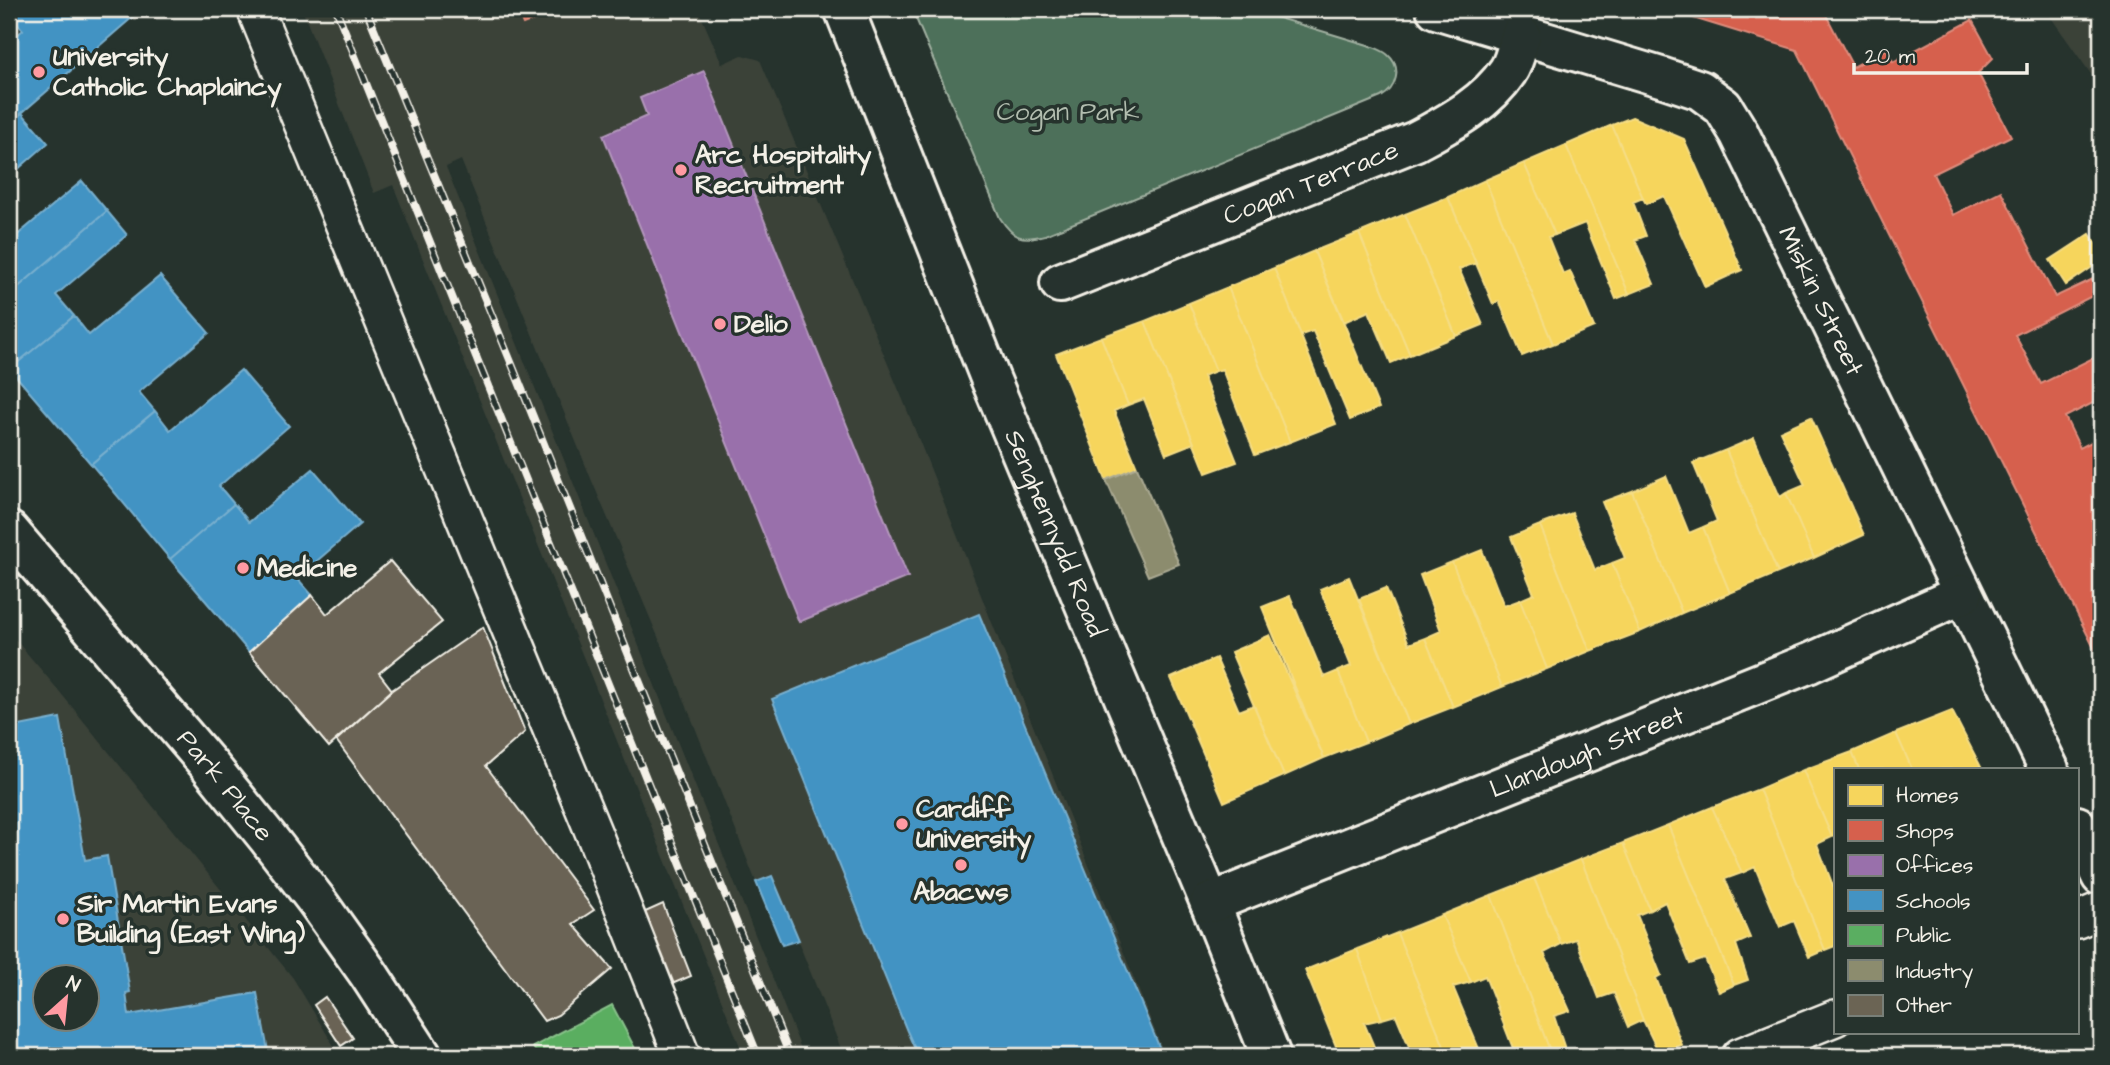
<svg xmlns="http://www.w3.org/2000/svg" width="2110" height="1065" viewBox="0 0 2110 1065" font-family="'Architects Daughter',sans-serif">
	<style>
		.built { fill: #3b4239; fill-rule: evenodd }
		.green { fill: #4e705a; stroke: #a1b0a1; stroke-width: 2 }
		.homes { fill: #f6d55c; stroke: #f5dd86; stroke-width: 2 }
		.shops { fill: #d6604d; stroke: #df8c7c; stroke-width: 2 }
		.offices { fill: #9970ab; stroke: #b497bd; stroke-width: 2 }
		.schools { fill: #4393c3; stroke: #78afce; stroke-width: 2; fill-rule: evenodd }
		.public { fill: #5aae61; stroke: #88c28a; stroke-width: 2 }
		.industry { fill: #8c8c6e; stroke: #abaa93; stroke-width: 2 }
		.building { fill: #6b6454; stroke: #f4f1e8; stroke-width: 2 }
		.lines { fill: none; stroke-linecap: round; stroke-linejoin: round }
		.service-casing { stroke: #f4f1e8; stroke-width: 40 }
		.minor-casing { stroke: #f4f1e8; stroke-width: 44 }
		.tertiary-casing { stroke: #f4f1e8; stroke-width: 44 }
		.service { stroke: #26332d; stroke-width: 35 }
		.minor { stroke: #26332d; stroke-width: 38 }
		.tertiary { stroke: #26332d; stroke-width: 38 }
		.rail-casing { stroke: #f4f1e8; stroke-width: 8 }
		.rail { stroke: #26332d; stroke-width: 5; stroke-dasharray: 16; stroke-linecap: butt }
		.poi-dot { fill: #ff9aa2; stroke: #26332d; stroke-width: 2.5 }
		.labels { text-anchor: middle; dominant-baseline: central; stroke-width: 7; stroke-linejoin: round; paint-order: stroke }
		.poi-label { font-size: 26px; font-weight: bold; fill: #f4f1e8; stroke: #26332d; text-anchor: start }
		.park-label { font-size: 26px; fill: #b2bdaf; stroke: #26332d }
		.street-label { font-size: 26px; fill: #f4f1e8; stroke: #26332d }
	</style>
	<rect width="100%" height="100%" fill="#26332d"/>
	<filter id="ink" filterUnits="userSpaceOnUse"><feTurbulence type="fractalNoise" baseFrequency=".0143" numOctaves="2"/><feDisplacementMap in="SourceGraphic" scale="14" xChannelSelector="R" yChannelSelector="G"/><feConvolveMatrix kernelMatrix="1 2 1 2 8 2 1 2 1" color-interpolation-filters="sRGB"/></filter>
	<g filter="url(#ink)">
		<!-- built -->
		<path class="built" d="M302,9H698L722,64L742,55L760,60L903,400L1165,1056H844L772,876L756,882L678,684L592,481L461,160L446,167L804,1056H744L393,185L374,193Z
			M2045,9H2101V81L2098,84Z
			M9,632L59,691L293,978L340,1056H9ZM46,978H88V1020H46Z"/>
		<!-- green -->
		<path class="green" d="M912,9H1249L1368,45C1375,48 1383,50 1388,55C1403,68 1396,89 1381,97L1045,235C1022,241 1014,239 1000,218Z"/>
		<!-- homes -->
		<path class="homes" d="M1632,117L1684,139L1742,270L1705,287L1664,196L1646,204L1643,198L1612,125Z
			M1612,125L1643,198L1633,202L1646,236L1635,240L1654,284L1629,294L1566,145Z
			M1566,145L1629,294L1616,299L1585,223L1555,235L1524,163Z
			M1524,163L1555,235L1548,237L1563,274L1570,271L1594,327L1553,344L1485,180Z
			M1485,180L1553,344L1522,356L1499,301L1493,304L1448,197Z
			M1448,197L1476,263L1459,269L1483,325L1456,336L1405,214Z
			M1405,214L1456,336L1410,355L1359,233Z
			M1359,233L1410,355L1391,363L1369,311L1344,322L1314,251Z
			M2090,234L2101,251V261L2066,285L2050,260Z
			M1314,251L1379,408L1350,420L1313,331L1301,335L1274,268Z
			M1274,268L1336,424L1290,442L1228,287Z
			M1228,287L1290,442L1255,455L1222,369L1216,371L1189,303Z
			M1189,303L1216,371L1203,376L1237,462L1206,473L1145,321Z
			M1145,321L1194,443L1166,454L1144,399L1128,405L1101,337Z
			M1101,337L1128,405L1114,411L1137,467L1106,480L1056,354Z
			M1811,417L1864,535L1814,558L1786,493L1805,485L1780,431Z
			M1754,438L1780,497L1786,493L1814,558L1778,573L1726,450Z
			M1726,450L1778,573L1730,593L1703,527L1717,521L1693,463Z
			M1666,476L1689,533L1703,527L1730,593L1682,613L1632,491Z
			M1632,491L1682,613L1640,632L1612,563L1625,558L1602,502Z
			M1572,513L1595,570L1612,563L1640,632L1590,651L1540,525Z
			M1540,525L1590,651L1547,669L1520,600L1534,594L1511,537Z
			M1482,550L1504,606L1520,600L1547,669L1502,687L1452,562Z
			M1452,562L1502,687L1453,707L1425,638L1441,631L1420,575Z
			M1349,577L1409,724L1366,742L1338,671L1351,666L1320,589Z
			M1386,588L1409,644L1425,638L1453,707L1409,724L1359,599Z
			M1290,596L1324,677L1338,671L1366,742L1324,758L1262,607Z
			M1270,635L1324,758L1284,776L1231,652Z
			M1216,658L1239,711L1254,705L1284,776L1224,802L1171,678Z
			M1952,711L1982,769H1912L1896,733Z
			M1896,733L1912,769H1859L1852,752Z
			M1852,752L1859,769H1835V836L1832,837L1803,770Z
			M1803,770L1832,837L1817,844L1835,891V946L1825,950L1759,789Z
			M1759,789L1825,950L1809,957L1794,921L1780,927L1755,867L1742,873L1712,807Z
			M1712,807L1742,873L1725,879L1750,938L1736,944L1748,980L1734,985L1668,825Z
			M1668,825L1734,985L1719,992L1705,959L1690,964L1665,902L1650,910L1623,843Z
			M1623,843L1650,910L1637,915L1661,975L1656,978L1682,1045L1659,1053L1643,1020L1581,859Z
			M1581,859L1643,1020L1628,1027L1614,993L1599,998L1576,939L1561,944L1534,878Z
			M1534,878L1561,944L1544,953L1570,1011L1554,1016L1566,1052L1554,1056H1552L1491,895Z
			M1491,895L1552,1056H1516L1485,976L1471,982L1442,915Z
			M1442,915L1471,982L1453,987L1482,1056H1448L1397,933Z
			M1397,933L1448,1056H1413L1396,1015L1382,1019L1357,949Z
			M1357,949L1382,1019L1364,1023L1378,1056H1340L1305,970Z"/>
		<!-- shops -->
		<path class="shops" d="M516,9H563L523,24Z
			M1664,9H1823L1853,67L1887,49L1893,62L1972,20L1993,58L1978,73L2011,136L1933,174L1953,215L2001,191L2055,297L2093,279L2100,292L2015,335L2041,384L2101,354V399L2065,417L2080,448L2101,437V662L1797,50Z"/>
		<!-- offices -->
		<path class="offices" d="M704,71L908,577L799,622L603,135L647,116L640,98Z"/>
		<!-- schools -->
		<path class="schools" d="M9,9H142L9,124V42L23,30L9,14Z
			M22,113L48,143L9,177V124Z
			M82,181L107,211L9,295V242Z
			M107,211L127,235L56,295L74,316L10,369L9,367V295Z
			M160,276L209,333L139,392L155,411L91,464L10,369L74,316L89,335Z
			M241,370L289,426L219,486L234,504L170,559L91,464L155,411L170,430Z
			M313,469L360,524L297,578L312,595L249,652L170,559L234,504L249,522Z
			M979,614L1163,1056H918L907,1031L772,699Z
			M60,718L85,860L107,856L130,992L126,993L129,1015L257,993L269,1056H9V728ZM46,978H88V1020H46Z
			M772,876L799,940L782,945L756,882Z"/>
		<!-- public -->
		<path class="public" d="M612,1005L639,1056H538L533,1047Z"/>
		<!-- industry -->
		<path class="industry" d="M1137,467L1179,564L1148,576L1106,480Z"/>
		<!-- building -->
		<path class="building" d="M390,561L442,622L379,673L392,690L329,747L249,652L312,595L327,614Z
			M483,627L525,732L486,766L594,910L573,924L612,969L558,1015L544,1021L336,740L392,690Z
			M663,904L691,976L672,984L643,913Z
			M325,997L353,1038L341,1046L314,1005Z"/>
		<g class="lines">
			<defs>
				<path id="service" d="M255,9L594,834L682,1056
					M2077,920L2101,910
					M1740,1056L1835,1018"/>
				<g id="minor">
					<path id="s1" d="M844,9L990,378L1210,903L1271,1056"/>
					<path id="s2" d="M1436,9L1664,78L1700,90L1723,107L1739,133L2049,769"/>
					<path id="s3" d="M1060,283L1416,141C1449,123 1486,104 1508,71C1515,61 1517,46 1521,35"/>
					<path d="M2077,826L2101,876"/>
					<path id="s4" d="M1210,903L1810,663L1963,594"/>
				</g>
				<g id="tertiary">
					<path id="s5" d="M9,531L209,765L268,838L316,900L368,973L422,1056"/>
				</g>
			</defs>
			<!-- service casing -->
			<use href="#service" class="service-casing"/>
			<!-- minor casing -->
			<use href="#minor" class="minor-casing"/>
			<!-- tertiary casing -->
			<use href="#tertiary" class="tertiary-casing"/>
			<!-- service -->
			<use href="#service" class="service"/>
			<!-- minor -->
			<use href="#minor" class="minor"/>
			<!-- tertiary -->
			<use href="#tertiary" class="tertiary"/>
			<defs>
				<path id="rail" d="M336,9L758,1056
					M366,9L511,362L790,1056"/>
			</defs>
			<!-- rail casing -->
			<use href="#rail" class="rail-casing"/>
			<!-- rail -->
			<use href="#rail" class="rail"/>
		</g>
	</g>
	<!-- markers -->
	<g class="poi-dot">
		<circle cx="39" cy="72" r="7"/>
		<circle cx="681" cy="170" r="7"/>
		<circle cx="720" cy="324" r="7"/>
		<circle cx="243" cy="568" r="7"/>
		<circle cx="902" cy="824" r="7"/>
		<circle cx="961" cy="865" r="7"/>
		<circle cx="63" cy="919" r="7"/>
	</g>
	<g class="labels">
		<!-- poi labels -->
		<g class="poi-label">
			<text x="53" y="57">University<tspan x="53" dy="30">Catholic Chaplaincy</tspan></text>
			<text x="695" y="155">Arc Hospitality<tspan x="695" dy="30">Recruitment</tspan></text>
			<text x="734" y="324">Delio</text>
			<text x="257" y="568">Medicine</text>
			<text x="916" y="809">Cardiff<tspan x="916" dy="30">University</tspan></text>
			<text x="961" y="892" text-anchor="middle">Abacws</text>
			<text x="77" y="904">Sir Martin Evans<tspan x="77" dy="30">Building (East Wing)</tspan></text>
		</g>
		<!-- park labels -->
		<g class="park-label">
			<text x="1068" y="112">Cogan Park</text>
		</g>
		<!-- street labels -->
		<g class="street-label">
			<text stroke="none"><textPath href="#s3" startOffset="270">Cogan Terrace</textPath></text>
			<text stroke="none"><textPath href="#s2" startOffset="522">Miskin Street</textPath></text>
			<text stroke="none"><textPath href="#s1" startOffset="565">Senghennydd Road</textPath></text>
			<text stroke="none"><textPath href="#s4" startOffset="406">Llandough Street</textPath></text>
			<text stroke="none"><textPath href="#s5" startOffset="334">Park Place</textPath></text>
		</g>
	</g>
	<!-- margin -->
	<rect width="2110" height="1065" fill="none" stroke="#26332d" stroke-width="35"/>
	<rect x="18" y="18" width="2075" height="1030" fill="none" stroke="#f4f1e8" stroke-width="2.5" filter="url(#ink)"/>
	<!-- legend -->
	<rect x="1834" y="768" width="245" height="266" fill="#26332d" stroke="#787f78" stroke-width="2"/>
	<rect x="1848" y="785" width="35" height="21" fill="#f6d55c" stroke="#787f78" stroke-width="2"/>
	<text x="1896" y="802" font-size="21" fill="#f4f1e8">Homes</text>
	<rect x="1848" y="820" width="35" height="21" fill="#d6604d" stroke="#787f78" stroke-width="2"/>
	<text x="1896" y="838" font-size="21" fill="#f4f1e8">Shops</text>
	<rect x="1848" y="855" width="35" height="21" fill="#9970ab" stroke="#787f78" stroke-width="2"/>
	<text x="1896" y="872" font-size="21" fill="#f4f1e8">Offices</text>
	<rect x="1848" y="890" width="35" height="21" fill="#4393c3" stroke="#787f78" stroke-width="2"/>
	<text x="1896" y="908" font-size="21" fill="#f4f1e8">Schools</text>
	<rect x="1848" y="925" width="35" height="21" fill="#5aae61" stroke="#787f78" stroke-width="2"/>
	<text x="1896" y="942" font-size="21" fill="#f4f1e8">Public</text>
	<rect x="1848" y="960" width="35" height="21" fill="#8c8c6e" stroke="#787f78" stroke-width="2"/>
	<text x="1896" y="978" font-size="21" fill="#f4f1e8">Industry</text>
	<rect x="1848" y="995" width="35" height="21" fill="#6b6454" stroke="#787f78" stroke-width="2"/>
	<text x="1896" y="1012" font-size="21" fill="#f4f1e8">Other</text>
	<!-- north arrow -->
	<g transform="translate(66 998) rotate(27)"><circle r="33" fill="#26332d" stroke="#787f78" stroke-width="2"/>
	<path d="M0-5L12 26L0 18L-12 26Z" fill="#ff9aa2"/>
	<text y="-10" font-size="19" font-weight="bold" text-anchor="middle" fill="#f4f1e8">N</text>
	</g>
	<!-- scale -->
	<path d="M1854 63v10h173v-10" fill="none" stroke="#f4f1e8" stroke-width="3.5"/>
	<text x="1865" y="63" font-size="21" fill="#f4f1e8" stroke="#26332d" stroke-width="5" paint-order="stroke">20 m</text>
</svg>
